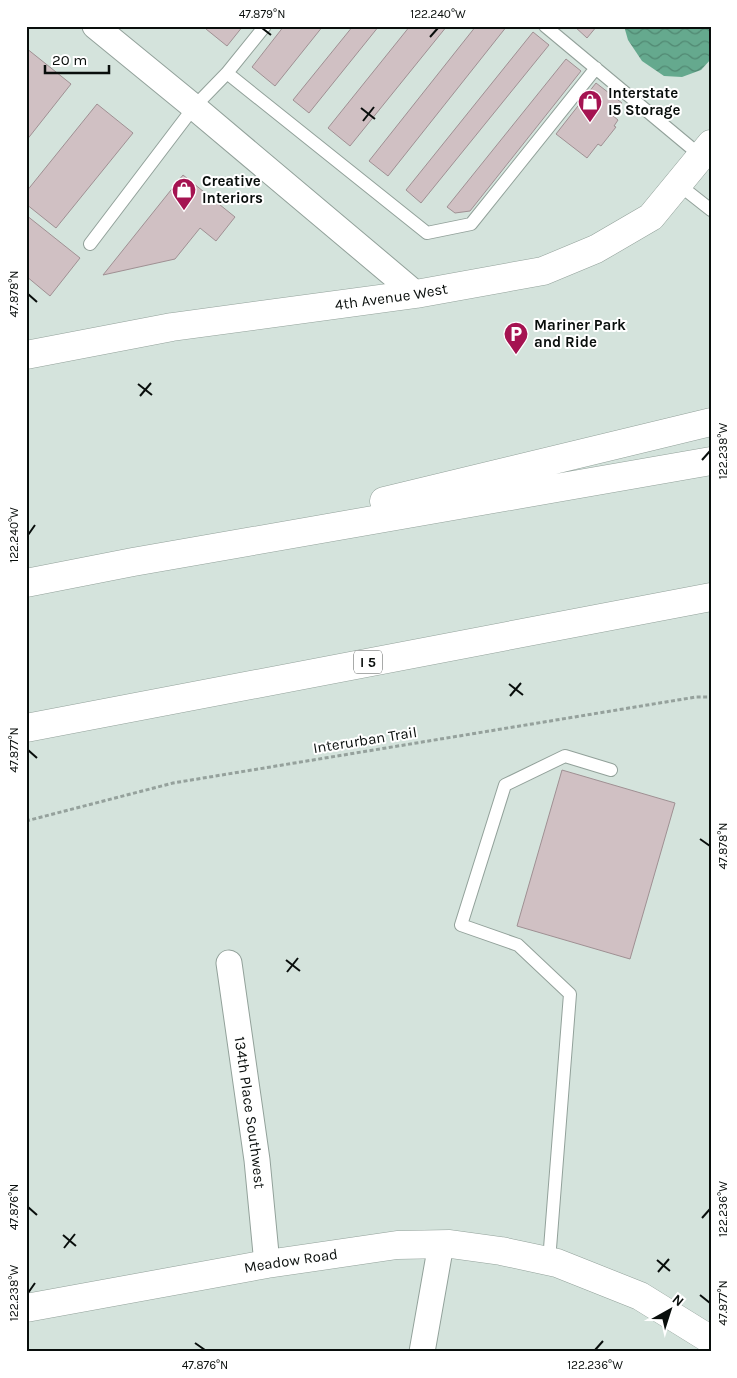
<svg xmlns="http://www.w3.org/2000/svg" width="737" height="1378" viewBox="0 0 737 1378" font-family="Karla,sans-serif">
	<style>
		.water { fill: url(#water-waves) }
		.building { fill: #d0c0c3; stroke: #9f9093 }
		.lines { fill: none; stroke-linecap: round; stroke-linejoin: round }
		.lane-casing { stroke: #92a19a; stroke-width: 14 }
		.street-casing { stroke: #92a19a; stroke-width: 27 }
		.secondary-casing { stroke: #92a19a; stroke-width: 29 }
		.highway-casing { stroke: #92a19a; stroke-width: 29 }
		.path { stroke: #95a19c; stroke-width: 3; stroke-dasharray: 4 2.5; stroke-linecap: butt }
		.lane { stroke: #fff; stroke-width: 12 }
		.street { stroke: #fff; stroke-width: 25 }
		.secondary { stroke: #fff; stroke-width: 28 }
		.highway { stroke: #fff; stroke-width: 28 }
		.ticks { fill: none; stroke: #090e0c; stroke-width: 2 }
		.labels { text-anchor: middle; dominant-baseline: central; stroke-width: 4; stroke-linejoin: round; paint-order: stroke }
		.shield { fill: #fff; stroke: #535655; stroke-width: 1 }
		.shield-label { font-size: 14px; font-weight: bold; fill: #090e0c }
		.poi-label { font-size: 15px; font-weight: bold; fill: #090e0c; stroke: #fff; text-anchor: start }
		.street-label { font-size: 15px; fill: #090e0c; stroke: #fff }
		.neatline { fill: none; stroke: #090e0c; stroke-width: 2 }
		.ticks-label { font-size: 12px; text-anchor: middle; fill: #090e0c }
	</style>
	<defs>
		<pattern id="water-waves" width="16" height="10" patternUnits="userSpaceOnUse" patternTransform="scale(1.25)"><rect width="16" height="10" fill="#65a98e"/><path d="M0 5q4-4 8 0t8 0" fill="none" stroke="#518872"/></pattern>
	</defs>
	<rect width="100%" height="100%" fill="#d4e3dc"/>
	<!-- water -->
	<path class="water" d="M624,26H711V59L701,70L682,77L664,76L642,61L628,40Z"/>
	<!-- building -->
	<path class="building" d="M208,26H243L227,46L206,29Z
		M284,26H323L275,86L252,67Z
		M353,26H379L309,113L293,100Z
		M410,26H447L350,146L328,128Z
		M476,26H507L388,176L369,161Z
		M574,26H597L587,38Z
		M533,32L549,45L421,203L406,190Z
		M26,48L71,84L26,141Z
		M566,59L581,71L470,211L455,213L447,207Z
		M596,83L622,103L612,115L618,120L614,126L616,127L601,146L598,144L587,158L556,134Z
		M97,104L133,133L56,228L26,204V192Z
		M183,175L235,217L216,241L200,228L175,259L103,275Z
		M26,215L80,258L50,296L26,276Z
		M562,770L675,803L630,959L517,926Z"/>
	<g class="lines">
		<defs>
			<path id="lane" d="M265,26L227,73L427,233L471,224L596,68
				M545,26L701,156
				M678,184L711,210
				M90,244L194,107L227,73
				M549,1261L570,994L518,945L461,925L505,785L565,756L611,770"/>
			<g id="street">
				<path d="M95,26L194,107L416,294"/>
				<path id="s1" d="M229,963L257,1160L267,1264"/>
				<path d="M422,1352L441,1244"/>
			</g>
			<g id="secondary">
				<path id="s2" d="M26,355L172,327L416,294L543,271L596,249L651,217L711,144"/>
				<path id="s3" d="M26,1308L267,1264L397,1245L450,1244L501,1251L557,1263L640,1296L711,1340"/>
			</g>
			<path id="highway" d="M384,501L711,422
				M26,583L133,562L711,461
				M26,728L711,597"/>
		</defs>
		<!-- lane casing -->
		<use href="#lane" class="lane-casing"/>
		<!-- street casing -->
		<use href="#street" class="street-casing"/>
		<!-- secondary casing -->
		<use href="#secondary" class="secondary-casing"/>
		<!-- highway casing -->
		<use href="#highway" class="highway-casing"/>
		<!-- path -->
		<path class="path" d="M26,821L173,783L696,697H711"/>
		<!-- lane -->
		<use href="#lane" class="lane"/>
		<!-- street -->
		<use href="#street" class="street"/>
		<!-- secondary -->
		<use href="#secondary" class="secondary"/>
		<!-- highway -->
		<use href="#highway" class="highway"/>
	</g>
	<!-- ticks -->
	<path class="ticks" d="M262,28L271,35M430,37L438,28M361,108L375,119M363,121L374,107M28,294L37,302M138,384L152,395M140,396L151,383M702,460L710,451M28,535L35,525M509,684L523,695M510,696L521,683M28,750L37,758M700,839L710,846M286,960L300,971M287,972L298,958M28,1207L37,1215M702,1218L710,1209M63,1235L76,1246M64,1248L75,1234M657,1260L670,1271M658,1272L669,1259M28,1293L35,1283M700,1295L710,1303M195,1343L205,1350M595,1350L603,1341"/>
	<!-- icons -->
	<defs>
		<symbol id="shop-pin" viewBox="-11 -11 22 30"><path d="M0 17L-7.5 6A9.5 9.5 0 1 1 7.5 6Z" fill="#a51351" stroke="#fff"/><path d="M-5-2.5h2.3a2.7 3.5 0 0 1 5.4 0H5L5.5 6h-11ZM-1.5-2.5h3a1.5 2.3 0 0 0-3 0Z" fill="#fff"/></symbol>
		<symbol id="parking-pin" viewBox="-11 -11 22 30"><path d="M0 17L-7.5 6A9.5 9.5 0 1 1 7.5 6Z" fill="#a51351" stroke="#fff"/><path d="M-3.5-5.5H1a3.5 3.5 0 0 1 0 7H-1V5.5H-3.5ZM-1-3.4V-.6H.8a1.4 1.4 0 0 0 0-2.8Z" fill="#fff"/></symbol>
	</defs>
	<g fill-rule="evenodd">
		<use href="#shop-pin" x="576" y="88" width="28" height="38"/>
		<use href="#shop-pin" x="170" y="176" width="28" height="38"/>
		<use href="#parking-pin" x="502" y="320" width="28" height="38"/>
	</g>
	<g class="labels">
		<!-- shield labels -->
		<rect class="shield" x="354" y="650.5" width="28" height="23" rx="4"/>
		<g class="shield-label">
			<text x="368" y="662">I 5</text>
		</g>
		<!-- poi labels -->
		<g class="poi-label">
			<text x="608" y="93">Interstate<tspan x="608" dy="17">I5 Storage</tspan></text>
			<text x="202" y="181">Creative<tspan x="202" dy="17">Interiors</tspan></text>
			<text x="534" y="325">Mariner Park<tspan x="534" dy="17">and Ride</tspan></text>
		</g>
		<!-- street labels -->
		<g class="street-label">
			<text stroke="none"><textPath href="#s2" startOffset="370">4th Avenue West</textPath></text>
			<text transform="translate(365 740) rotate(-9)">Interurban Trail</text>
			<text stroke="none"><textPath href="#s1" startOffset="151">134th Place Southwest</textPath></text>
			<text stroke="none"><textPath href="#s3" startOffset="269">Meadow Road</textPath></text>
		</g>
	</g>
	<!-- border -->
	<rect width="737" height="1378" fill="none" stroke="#ffffff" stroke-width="55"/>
	<!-- north arrow -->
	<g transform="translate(670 1310) rotate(39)" stroke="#ffffff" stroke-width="4" paint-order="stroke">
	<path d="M0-4L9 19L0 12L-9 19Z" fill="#090e0c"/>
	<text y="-8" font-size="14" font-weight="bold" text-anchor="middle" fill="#090e0c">N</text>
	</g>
	<!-- scale -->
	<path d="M45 65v8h64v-8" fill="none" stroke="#090e0c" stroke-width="2.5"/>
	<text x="52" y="65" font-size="15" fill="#090e0c" stroke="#ffffff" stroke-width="4" paint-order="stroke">20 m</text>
	<rect x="28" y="28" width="682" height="1322" class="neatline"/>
	<g class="ticks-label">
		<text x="262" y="18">47.879°N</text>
		<text x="438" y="18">122.240°W</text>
		<text transform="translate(14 294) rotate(-90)" y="4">47.878°N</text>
		<text transform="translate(723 451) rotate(-90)" y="4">122.238°W</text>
		<text transform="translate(14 535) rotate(-90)" y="4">122.240°W</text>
		<text transform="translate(14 750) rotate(-90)" y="4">47.877°N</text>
		<text transform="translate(723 846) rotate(-90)" y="4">47.878°N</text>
		<text transform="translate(14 1207) rotate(-90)" y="4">47.876°N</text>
		<text transform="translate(723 1209) rotate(-90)" y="4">122.236°W</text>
		<text transform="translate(14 1293) rotate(-90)" y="4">122.238°W</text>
		<text transform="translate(723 1303) rotate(-90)" y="4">47.877°N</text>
		<text x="205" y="1369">47.876°N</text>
		<text x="595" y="1369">122.236°W</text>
	</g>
</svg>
